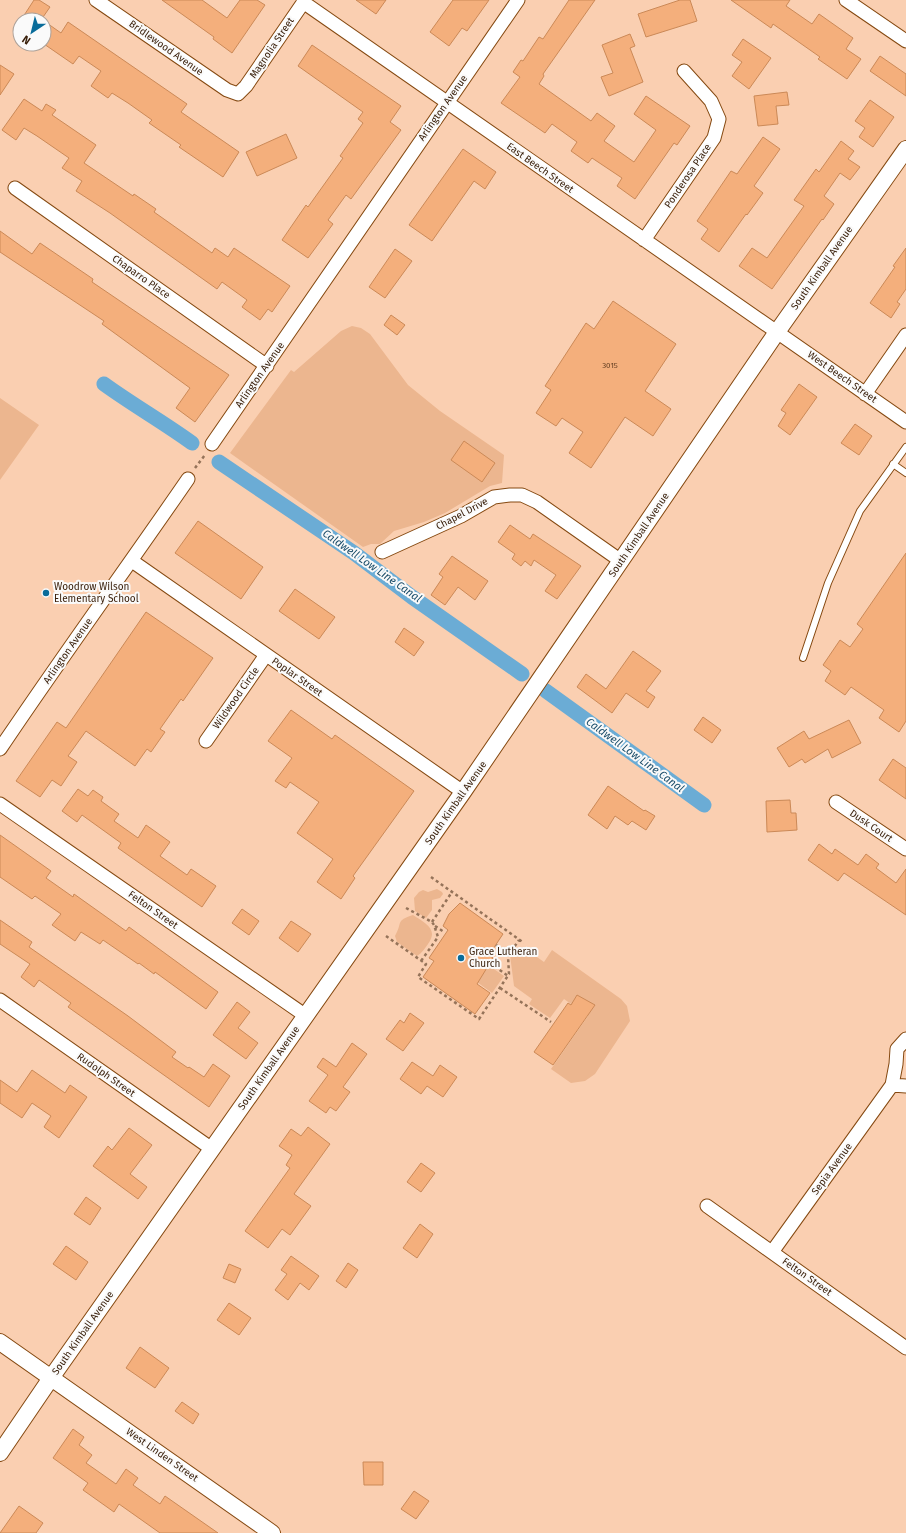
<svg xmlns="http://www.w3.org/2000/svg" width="906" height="1533" viewBox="0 0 906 1533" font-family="'Fira Sans',sans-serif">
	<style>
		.green { fill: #ecb68f }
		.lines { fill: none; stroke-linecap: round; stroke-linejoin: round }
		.canal { stroke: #6bacd5; stroke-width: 15 }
		.building { fill: #f4af7c; stroke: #cb8957 }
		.service-casing { stroke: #854911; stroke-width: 8 }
		.minor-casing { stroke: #854911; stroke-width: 15 }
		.tertiary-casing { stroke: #854911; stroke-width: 18 }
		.path { stroke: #957359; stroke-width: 2.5; stroke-dasharray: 3 3; stroke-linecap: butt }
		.service { stroke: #fff; stroke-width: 6 }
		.minor { stroke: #fff; stroke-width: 13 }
		.tertiary { stroke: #fff; stroke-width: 16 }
		.poi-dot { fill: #096c9a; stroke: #fafafa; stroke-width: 1.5 }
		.labels { text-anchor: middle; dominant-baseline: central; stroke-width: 4; stroke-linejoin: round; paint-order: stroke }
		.number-label { font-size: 8px; fill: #664124 }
		.street-label { font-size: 10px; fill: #361c07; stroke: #fafafa }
		.poi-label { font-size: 10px; fill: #361c07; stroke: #fafafa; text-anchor: start }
		.water-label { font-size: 11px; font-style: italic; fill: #194c69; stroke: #fafafa }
	</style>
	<rect width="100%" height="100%" fill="#facfb1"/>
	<!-- green -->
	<path class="green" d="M352,326L361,328L370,334L408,385L440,411L504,455L502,483L490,486L445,513L424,522L394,531L380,544H371L363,547L230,453L291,370L294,372L341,331Z
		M0,398L39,425L0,480Z
		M437,889L442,892L443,894L440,898L432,900V910L426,918L415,911L414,898L419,892L423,890L428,892Z
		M413,915C425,923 439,929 428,944C425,948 422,953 417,956L397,942L395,936C403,922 395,921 413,915Z
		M524,948L544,962L552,950L621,999L627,1006L630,1021L595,1074L585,1081L571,1083L551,1069L588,1016L564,999L550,1018L529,1004L532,999L514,986L510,955L515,949Z
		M491,967L504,976L492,993L477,982L483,968L486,970Z"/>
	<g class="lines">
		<!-- canal -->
		<path class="canal" d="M104,384C133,405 163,422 192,443
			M219,462L354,553L412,597L522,674
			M546,691L704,805"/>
	</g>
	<!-- building -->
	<path class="building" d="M34,0H39L50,7L41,20H21Z
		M162,0H202L227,18L240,0H257L265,5L232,53L213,39L214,37Z
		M356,0H386L376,14Z
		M453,0H489L467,31L462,28L449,46L430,32Z
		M569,0H595L543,74L544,76L539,84L591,121L597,113L615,126L604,141L634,162L656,130L634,114L646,96L690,126L677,145L674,143L635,199L617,186L622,178L592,158L588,163L571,151L577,142L552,124L545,133L501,103L520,77L513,72L521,60L523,61L539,37L543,39Z
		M680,0H690L697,21L646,37L638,14Z
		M731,0H790L786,6L812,24L819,14L853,38L846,49L861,59L847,79L818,59L820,57L773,24L771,28Z
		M44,21L61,33L68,22L187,104L181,112L239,152L223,177L179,147L181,145L149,123L152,120L128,103L112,93L108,98L91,86L101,71L79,56L73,64L44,44Z
		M630,34L635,46L630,48L643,82L609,96L601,77L613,73L602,45Z
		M743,39L771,58L749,89L732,76L742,62L732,55Z
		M312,45L401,106L390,122L401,130L351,199L346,195L328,220L333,224L308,258L282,240L306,205L308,207L343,158L340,156L363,123L358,119L363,112L298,66Z
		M880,56L906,74V96L870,71Z
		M0,65L14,74L0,95Z
		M787,92L789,105L776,106L778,124L758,126L754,96Z
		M24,99L42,111L46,104L56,110L52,115L96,145L84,163L133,196L134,194L156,209L154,212L212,253L215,248L228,257L234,248L290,286L272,312L268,309L260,320L242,307L247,300L222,282L217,289L110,213L76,191L82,181L62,168L69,158L37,136L24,128L16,140L2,130Z
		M870,100L894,117L873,147L859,137L865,128L855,121Z
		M286,134L297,158L257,176L246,152Z
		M763,137L780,149L754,186L763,193L747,215L746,214L719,252L701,239L708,229L697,221L731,171L737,174Z
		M841,141L854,151L848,159L860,167L850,180L840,173L824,196L834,204L823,220L822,219L772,289L739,266L752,248L767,258L804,206L794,200L816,169L819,172Z
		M463,149L496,172L485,189L474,181L432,241L409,225Z
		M0,231L32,254L40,243L93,279L92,282L229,375L195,422L176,408L190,388L102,324L104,321L0,252Z
		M906,248V289L897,302L900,304L891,318L870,303L895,267L893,266Z
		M395,249L412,261L385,298L369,287Z
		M613,301L676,344L645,391L671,409L653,436L625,417L591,468L569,453L583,432L562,418L556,426L536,413L551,390L545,386L586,323L594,329Z
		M391,315L405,325L397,335L384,325Z
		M799,384L817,397L790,435L778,426L786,413L781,410Z
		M855,424L872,436L859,455L841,443Z
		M464,441L495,463L482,482L451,460Z
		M198,521L263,567L241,599L175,553Z
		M510,525L530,539L533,534L581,566L557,599L545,591L556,575L534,560L531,566L525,561L521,566L512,559L515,554L498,542Z
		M906,553V721L899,732L879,718L884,710L851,687L845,695L825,681L831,671L823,665L840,640L850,647L863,629L857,624Z
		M452,556L488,581L475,600L458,587L445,605L431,595L443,577L439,574Z
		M295,589L335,617L319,639L279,611Z
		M146,612L213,658L183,701L181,699L160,729L165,732L151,752L147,749L135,766L86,731L68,756L77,762L61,786L52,780L40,797L16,781L57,722L66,728Z
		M404,628L424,642L414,656L395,642Z
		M633,651L661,671L646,691L655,697L648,708L626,693L612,713L577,687L586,674L606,689Z
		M291,710L332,739L335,735L414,791L353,876L355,878L341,899L317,882L333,859L297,833L319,802L290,782L286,788L275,781L292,758L268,741Z
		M703,717L721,730L712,743L694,730Z
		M849,720L861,743L832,758L828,749L805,763L802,759L789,767L777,748L804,731L809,739Z
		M893,759L906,768V799L879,780Z
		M608,786L644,811L645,810L655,816L646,830L632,821L628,825L615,816L607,829L588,815Z
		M78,789L88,796L93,790L103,797L101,801L119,814L114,821L138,838L146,825L170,842L160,856L187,875L191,869L216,886L202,907L118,848L121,843L82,815L77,822L62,811Z
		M790,800L791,813H796L797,830L767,832L766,801Z
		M0,835L51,871L46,878L73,897L74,894L126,931L129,927L218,992L206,1009L155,972L154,974L139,963L138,964L103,940L100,944L81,932L75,941L52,925L61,914L35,896L32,899L0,877Z
		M819,844L832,854L835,849L858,865L866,854L879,864L876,868L896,883L906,869V915L844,873L838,881L808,860Z
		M460,903L503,934L489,955L493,958L477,984L490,993L475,1014L423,977L434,961L429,958L448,930L443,926L449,914Z
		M242,909L259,921L249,935L232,923Z
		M0,920L32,942L29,947L128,1016L176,1052L172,1057L188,1068L189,1067L204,1077L213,1064L230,1076L209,1107L68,1007L71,1003L39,980L34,987L21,977L30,964L0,944Z
		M291,921L311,934L298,952L279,938Z
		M577,995L595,1005L553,1065L534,1052L568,1003L571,1005Z
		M237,1002L250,1012L238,1028L258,1043L246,1059L213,1035Z
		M410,1013L424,1023L403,1051L386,1039L400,1020L404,1023Z
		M352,1043L367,1054L343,1087L350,1092L336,1111L330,1107L326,1113L309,1101L328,1075L317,1067L323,1058L336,1067Z
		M412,1062L433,1076L440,1065L457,1077L443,1097L427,1086L421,1094L400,1079Z
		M32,1070L65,1093L70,1085L87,1097L59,1138L44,1127L51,1116L32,1103L22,1118L0,1103V1080L17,1092Z
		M308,1127L330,1144L294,1194L311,1206L290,1235L282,1229L268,1248L245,1231L290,1168L286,1165L292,1155L279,1146L291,1129L301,1136Z
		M129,1128L152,1145L130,1174L147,1187L138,1199L93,1166L108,1146L112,1150Z
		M421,1163L435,1173L421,1192L407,1182Z
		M86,1197L101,1208L90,1225L74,1214Z
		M420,1224L433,1234L417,1258L403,1248Z
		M66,1246L88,1262L76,1280L53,1264Z
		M291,1256L319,1276L309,1290L300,1283L288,1300L275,1290L287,1274L281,1270Z
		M348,1263L358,1270L346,1288L336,1281Z
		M229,1264L241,1269L235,1283L223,1278Z
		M229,1303L251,1318L239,1335L217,1320Z
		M140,1347L169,1368L155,1388L126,1368Z
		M182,1402L199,1414L193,1424L175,1411Z
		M73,1429L84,1437L79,1445L92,1455L86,1463L116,1484L126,1469L138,1478L133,1485L160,1504L165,1496L218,1533H160L119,1504L114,1512L83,1490L88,1483L53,1458Z
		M363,1462H383V1485H364Z
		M414,1491L429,1501L416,1519L401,1509Z
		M19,1506L43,1523L36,1533H0Z"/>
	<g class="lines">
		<defs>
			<path id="service" d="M893,464L906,473
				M803,658L828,583L860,511L906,447"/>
			<path id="minor" d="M96,0L227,90L238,94L246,86L305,0
				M846,0L906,41
				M303,2L906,422
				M15,188L267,366
				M644,240L714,138L719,119L711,101L684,71
				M865,394L906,335
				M212,444L518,0
				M382,552L461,516L494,497L510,495H522L537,502L621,561
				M132,561L463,792
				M206,741L266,655
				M0,749C61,658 126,569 188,479
				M836,802L906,849
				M0,804L306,1016
				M0,1000L212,1149
				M892,1085L906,1086
				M707,1206L906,1348
				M772,1252L892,1085L896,1064L897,1049L906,1039"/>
			<path id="tertiary" d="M0,1342L272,1533
				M0,1453L51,1378L463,792L777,332L906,149"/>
		</defs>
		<!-- service casing -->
		<use href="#service" class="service-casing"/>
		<!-- minor casing -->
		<use href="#minor" class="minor-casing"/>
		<!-- tertiary casing -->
		<use href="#tertiary" class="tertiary-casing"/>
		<!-- path -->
		<path class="path" d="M195,468L205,455
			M431,877L524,943
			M406,908L432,922L434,925L438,937L421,961
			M432,922L452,892
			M435,926L444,932
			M386,936L426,964L418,977L479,1019L509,974L508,956L519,940
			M496,945L508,956
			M490,963L508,976
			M500,988L551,1022"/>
		<!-- service -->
		<use href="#service" class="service"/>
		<!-- minor -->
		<use href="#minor" class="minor"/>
		<!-- tertiary -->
		<use href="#tertiary" class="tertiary"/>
	</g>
	<!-- markers -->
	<g class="poi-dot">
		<circle cx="46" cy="593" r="4"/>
		<circle cx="461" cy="958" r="4"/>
	</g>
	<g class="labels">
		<!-- number labels -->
		<g class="number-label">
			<text x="610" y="365">3015</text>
		</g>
		<!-- street labels -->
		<g class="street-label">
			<text transform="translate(166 48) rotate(35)">Bridlewood Avenue</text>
			<text transform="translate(272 48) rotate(-56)">Magnolia Street</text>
			<text transform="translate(443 108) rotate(-55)">Arlington Avenue</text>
			<text transform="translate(540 168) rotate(35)">East Beech Street</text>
			<text transform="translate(688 176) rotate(-56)">Ponderosa Place</text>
			<text transform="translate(822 268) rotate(-55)">South Kimball Avenue</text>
			<text transform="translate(141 277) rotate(35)">Chaparro Place</text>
			<text transform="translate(260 375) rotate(-55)">Arlington Avenue</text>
			<text transform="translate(842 377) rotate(35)">West Beech Street</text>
			<text transform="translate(462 514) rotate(-28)">Chapel Drive</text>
			<text transform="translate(639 535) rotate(-56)">South Kimball Avenue</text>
			<text transform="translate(68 651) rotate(-55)">Arlington Avenue</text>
			<text transform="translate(297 677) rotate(35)">Poplar Street</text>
			<text transform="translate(236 698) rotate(-55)">Wildwood Circle</text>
			<text transform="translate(456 803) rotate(-55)">South Kimball Avenue</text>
			<text transform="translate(871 826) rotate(34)">Dusk Court</text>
			<text transform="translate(153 910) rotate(35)">Felton Street</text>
			<text transform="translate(269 1068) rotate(-55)">South Kimball Avenue</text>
			<text transform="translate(106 1075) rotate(35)">Rudolph Street</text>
			<text transform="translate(832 1169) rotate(-54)">Sepia Avenue</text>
			<text transform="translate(807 1277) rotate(35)">Felton Street</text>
			<text transform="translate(83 1333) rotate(-55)">South Kimball Avenue</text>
			<text transform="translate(162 1455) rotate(35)">West Linden Street</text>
		</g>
		<!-- poi labels -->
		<g class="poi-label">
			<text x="54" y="587">Woodrow Wilson<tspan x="54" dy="12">Elementary School</tspan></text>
			<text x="469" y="952">Grace Lutheran<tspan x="469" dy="12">Church</tspan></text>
		</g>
		<!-- water labels -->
		<g class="water-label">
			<text transform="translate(372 566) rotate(35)">Caldwell Low Line Canal</text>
			<text transform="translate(635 755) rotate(36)">Caldwell Low Line Canal</text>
		</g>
	</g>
	<!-- north arrow -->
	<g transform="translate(32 32) rotate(215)"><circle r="19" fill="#fafafa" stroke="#aca199"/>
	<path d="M0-3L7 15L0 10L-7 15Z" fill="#096c9a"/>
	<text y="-6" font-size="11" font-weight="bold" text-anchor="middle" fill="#361c07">N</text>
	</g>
</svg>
